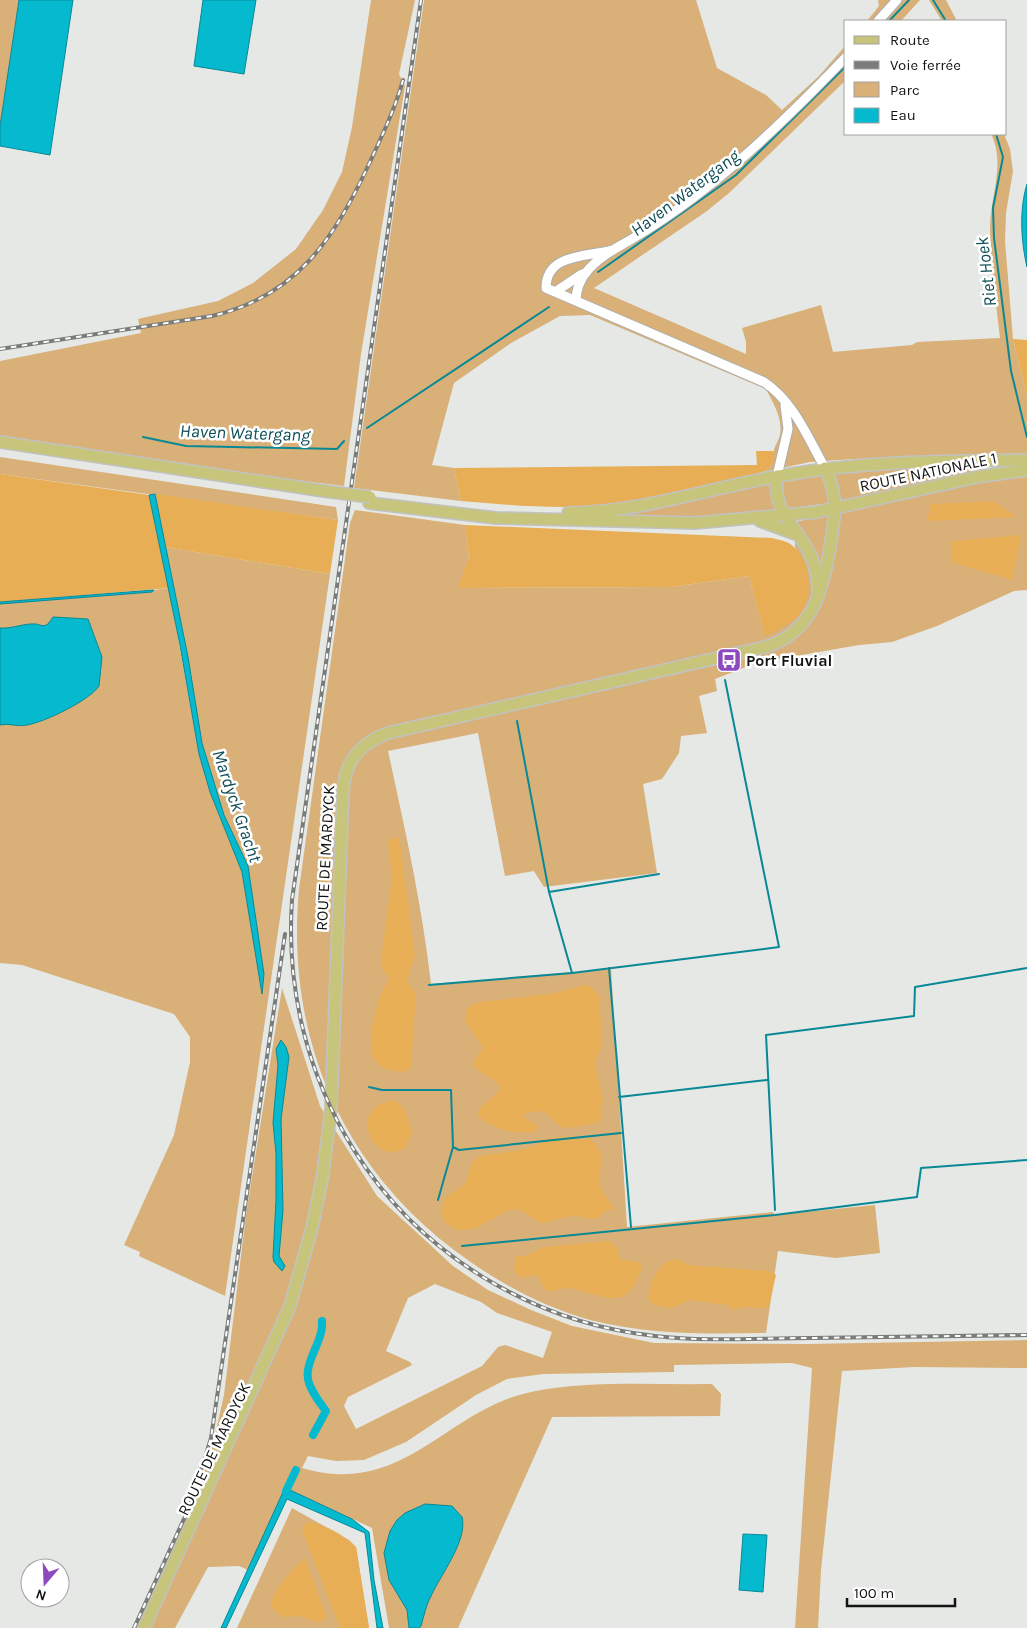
<svg xmlns="http://www.w3.org/2000/svg" width="1027" height="1628" viewBox="0 0 1027 1628" font-family="Karla,sans-serif">
	<style>
		.green { fill: #d8b078; fill-rule: evenodd }
		.forest { fill: #e7ae56 }
		.water { fill: #05bace; stroke: #098896 }
		.lines { fill: none; stroke-linecap: round; stroke-linejoin: round }
		.stream { stroke: #098896; stroke-width: 2 }
		.canal { stroke: #05bace; stroke-width: 8 }
		.minor-casing { stroke: #adafad; stroke-width: 11 }
		.major-casing { stroke: #c1c2c1; stroke-width: 14 }
		.minor { stroke: #fff; stroke-width: 9 }
		.major { stroke: #c7c57c; stroke-width: 11 }
		.rail-casing { stroke: #7a7c7a; stroke-width: 4 }
		.rail { stroke: #fff; stroke-width: 2; stroke-dasharray: 5.5; stroke-linecap: butt }
		.major-bridge-casing { stroke: #c1c2c1; stroke-width: 14; stroke-linecap: butt }
		.major-bridge { stroke: #c7c57c; stroke-width: 11 }
		.labels { text-anchor: middle; dominant-baseline: central; stroke-width: 5; stroke-linejoin: round; paint-order: stroke }
		.street-label { font-size: 16px; fill: #121312; stroke: #fff }
		.poi-label { font-size: 16px; font-weight: bold; fill: #121312; stroke: #fff; text-anchor: start }
		.water-label { font-size: 18px; font-style: italic; fill: #0e4e56; stroke: #fff }
	</style>
	<rect width="100%" height="100%" fill="#e5e8e5"/>
	<!-- green -->
	<path class="green" d="M0,0H19L0,126Z
		M371,0H415L399,74L405,86L361,354L344,486C229,473 115,453 0,438V361L141,333L138,319L218,301L253,283L296,249L323,210L342,172L352,127Z
		M424,0H696L717,68L766,95L782,110L819,76L846,45V80L729,193L707,211L594,288L746,354V342L742,328L821,305L833,352L912,345L917,342L1000,338C996,302 990,264 990,228C990,196 1006,164 991,134H1004L1010,149L1013,171L1006,213L1005,241L1013,339L1027,396V455L853,459L810,462L763,472C780,460 769,463 774,450C775,445 779,440 780,435C783,418 773,403 766,389L590,315L560,316L511,343L454,383L432,465L454,468L461,501L354,488Z
		M878,0H920L901,21H867L879,6Z
		M929,0H946L957,21H942Z
		M0,457L336,507L338,520L0,474Z
		M967,466L991,470L845,501L777,510L684,520L623,516V513C666,508 705,495 747,487C820,473 893,467 967,466Z
		M1027,477V590L1014,591L937,626L892,642L859,645L756,663L715,679L717,691L699,696L707,733L681,736L679,753L662,779L643,784L657,873L544,887L534,871L505,876L478,733L388,751C405,829 422,905 431,984L611,969L627,1227L773,1212L775,1215L875,1205L880,1253L836,1258L778,1251L766,1333C706,1334 649,1335 590,1320C548,1308 508,1288 472,1263C345,1176 285,1042 299,889L350,523L355,510L465,525L469,557L459,588L671,587L749,576L765,635L807,571L795,547V522L991,480Z
		M165,547L330,574L225,1296L139,1256L140,1252L124,1245L174,1135L190,1062V1037L174,1014L22,965L0,963V604L152,592L154,590L169,588L199,754L210,792L242,872L262,992L248,867L224,815L205,756L195,708L188,657Z
		M282,988L320,1106L377,1196L453,1266L488,1290L531,1310L572,1326L654,1343L807,1344L1027,1340V1368L914,1367L842,1371L821,1570L818,1628H795L812,1368L792,1363L674,1365V1372L543,1374L507,1379L476,1395L406,1442L364,1460L336,1461L308,1456L302,1468C404,1498 444,1411 531,1392C589,1380 653,1385 712,1384L721,1394L720,1416L552,1417L458,1628H389L372,1528L290,1490L293,1483L288,1481L248,1570L239,1566L208,1567L175,1628H136L196,1497L212,1448L224,1395L246,1215ZM435,1284L481,1302L497,1313L552,1332L543,1358L505,1345L498,1347L482,1366L356,1429L344,1406L348,1397L412,1365L410,1362L386,1351L408,1298Z
		M292,1508L349,1540L356,1547L369,1628H237Z"/>
	<!-- forest -->
	<path class="forest" d="M1013,339L1027,340V396Z
		M756,451H773C776,463 772,466 763,472C712,485 657,499 606,505C558,510 508,505 461,501L454,468L757,465Z
		M0,474L149,495L169,588L0,602Z
		M155,494L338,520L330,574L165,547Z
		M992,501L1017,517L927,521L931,504Z
		M465,525L772,538C780,540 788,541 794,547C810,562 814,594 801,612C792,624 778,630 765,636L749,576L671,587L458,588L469,557Z
		M1021,535L1012,580L951,562L952,541Z
		M394,837L398,838L400,843L415,955L407,981L416,994L411,1067L405,1072C393,1071 380,1070 374,1059C365,1045 377,991 390,979L382,969L381,958L392,880L388,843Z
		M585,985L590,986L599,996L602,1042L595,1065L603,1098L600,1109L602,1116L598,1123L570,1128L560,1127L544,1111L524,1113V1117L539,1127L536,1131C519,1136 490,1129 478,1115L479,1109L499,1091V1084L473,1067L474,1060L483,1048L465,1022L467,1007L480,1002L555,993Z
		M394,1100L404,1108L412,1132L405,1148C373,1168 345,1106 394,1100Z
		M570,1136L582,1140L590,1138C609,1157 599,1163 599,1186L613,1207V1210H606C595,1226 586,1215 573,1216C562,1217 552,1222 541,1223L518,1209L509,1210L474,1229L457,1230L444,1222L441,1211L445,1198L465,1184L473,1161L479,1156L521,1150L541,1143L545,1139Z
		M609,1241L616,1246L620,1259L642,1263C642,1271 638,1277 634,1285C621,1311 588,1290 567,1288C559,1287 554,1294 545,1290C536,1275 542,1272 521,1278L514,1271L516,1256H525L544,1247Z
		M677,1259L688,1265L769,1271L776,1275L769,1306L766,1308L742,1307L734,1310L728,1305L689,1300L671,1308L653,1305L648,1298C651,1280 658,1261 677,1259Z
		M310,1522C327,1526 344,1535 356,1547L369,1628H340L302,1530L304,1525Z
		M305,1558L326,1616L324,1620L319,1623L299,1616L282,1617L271,1606C272,1591 293,1568 305,1558Z"/>
	<!-- water -->
	<path class="water" d="M19,0H73L50,155L0,146V126Z
		M203,0H256L244,74L194,66Z
		M1027,184V267C1021,241 1019,210 1027,184Z
		M155,494L188,657L202,743L224,815L248,866L264,974L262,994L242,872L210,792L199,754L180,645L149,495Z
		M154,590L152,592L0,604V602Z
		M53,617L88,619L102,657L99,686C90,700 45,722 27,725C18,727 9,723 0,725V628C12,629 24,623 36,624C40,625 44,627 48,624C50,622 51,619 53,617Z
		M281,1040L286,1047L289,1057L281,1119L283,1210L279,1256L285,1266L282,1271L274,1262L273,1257L276,1200V1153L273,1123L278,1065L276,1049Z
		M288,1481L293,1483L290,1490L352,1519L369,1532L374,1580L383,1628H377L365,1533L287,1499L226,1628H221Z
		M425,1504L452,1506L462,1517C468,1540 441,1574 431,1596C426,1605 424,1616 421,1626L419,1628H409L407,1610L389,1580L384,1553L390,1531L397,1520L405,1513Z
		M743,1534L767,1535L763,1592L739,1590Z"/>
	<g class="lines">
		<!-- stream -->
		<path class="stream" d="M933,0L946,21
			M889,21L909,0
			M996,134L1003,157L993,208L994,238L1011,371L1027,437
			M598,272L736,175L846,66
			M367,428L549,307
			M143,437L186,446L337,449L344,441
			M517,721L549,892L572,973
			M549,892L659,874
			M609,968L631,1227
			M429,985L572,973L779,947L725,680
			M369,1087L382,1090H451L453,1147L438,1200
			M619,1097L767,1080
			M453,1147L459,1150L621,1133
			M775,1210L766,1035L914,1016L915,987L1027,968
			M462,1246L775,1215L917,1197L921,1168L1027,1160"/>
		<!-- canal -->
		<path class="canal" d="M313,1435L326,1411C320,1403 312,1393 309,1383C302,1363 324,1342 322,1321
			M286,1491L296,1470"/>
		<defs>
			<path id="minor" d="M878,21L897,0
				M612,250C588,257 546,253 546,288L764,382C794,402 808,438 825,468
				M555,292L582,274
				M576,301C576,275 597,259 618,247C706,198 777,129 846,57
				M777,476L788,429L785,405"/>
			<path id="major" d="M0,442L324,491
				M777,476C773,508 790,521 805,545C814,559 818,577 818,593
				M369,503L496,518L695,523L817,512L977,477L1027,470
				M568,513C643,512 712,487 785,475C865,461 946,461 1027,460
				M760,521L795,534
				M144,1628L290,1306L312,1228L323,1174L331,1109L343,791C345,761 360,743 388,733L765,647C812,633 823,591 830,547C835,518 839,496 825,468"/>
		</defs>
		<!-- minor casing -->
		<use href="#minor" class="minor-casing"/>
		<!-- major casing -->
		<use href="#major" class="major-casing"/>
		<!-- minor -->
		<use href="#minor" class="minor"/>
		<!-- major -->
		<use href="#major" class="major"/>
		<defs>
			<path id="rail" d="M421,0L292,900C286,988 307,1075 354,1150C419,1254 533,1323 655,1336C707,1342 759,1338 811,1338C883,1337 955,1336 1027,1335
				M0,349L212,316C297,296 334,239 369,164C382,136 395,109 403,80
				M134,1628L189,1508L211,1438L285,934"/>
		</defs>
		<!-- rail casing -->
		<use href="#rail" class="rail-casing"/>
		<!-- rail -->
		<use href="#rail" class="rail"/>
		<defs>
			<path id="major-bridge" d="M324,491L370,497"/>
		</defs>
		<!-- major-bridge casing -->
		<use href="#major-bridge" class="major-bridge-casing"/>
		<!-- major-bridge -->
		<use href="#major-bridge" class="major-bridge"/>
	</g>
	<!-- icons -->
	<defs>
		<symbol id="bus-square" viewBox="-11 -11 22 22"><rect x="-9" y="-9" width="18" height="18" rx="4" fill="#8d4abf" stroke="#fff"/><path d="M-5-6H5V4H4V6H2V4H-2V6H-4V4H-5ZM-3.5-4V0h7V-4ZM-3.5 1.2v1.5H-2V1.2ZM2 1.2v1.5H3.5V1.2Z" fill="#fff"/></symbol>
	</defs>
	<g fill-rule="evenodd">
		<use href="#bus-square" x="715" y="646" width="28" height="28"/>
	</g>
	<g class="labels">
		<!-- street labels -->
		<g class="street-label">
			<text transform="translate(928 472) rotate(-12)">ROUTE NATIONALE 1</text>
			<text transform="translate(325 858) rotate(-87)">ROUTE DE MARDYCK</text>
			<text transform="translate(214 1449) rotate(-64)">ROUTE DE MARDYCK</text>
		</g>
		<!-- poi labels -->
		<g class="poi-label">
			<text x="746" y="660">Port Fluvial</text>
		</g>
		<!-- water labels -->
		<g class="water-label">
			<text transform="translate(685 193) rotate(-37)">Haven Watergang</text>
			<text transform="translate(986 272) rotate(-97)">Riet Hoek</text>
			<text transform="translate(245 433) rotate(2)">Haven Watergang</text>
			<text transform="translate(237 806) rotate(71)">Mardyck Gracht</text>
		</g>
	</g>
	<!-- legend -->
	<rect x="844" y="20" width="162" height="115" fill="#ffffff" stroke="#a0a1a0"/>
	<rect x="854" y="36" width="25" height="8" fill="#c7c57c" stroke="#a0a1a0"/>
	<text x="890" y="45" font-size="15" fill="#121312">Route</text>
	<rect x="854" y="61" width="25" height="8" fill="#7a7c7a" stroke="#a0a1a0"/>
	<text x="890" y="70" font-size="15" fill="#121312">Voie ferrée</text>
	<rect x="854" y="82" width="25" height="15" fill="#d8b078" stroke="#a0a1a0"/>
	<text x="890" y="95" font-size="15" fill="#121312">Parc</text>
	<rect x="854" y="108" width="25" height="15" fill="#05bace" stroke="#a0a1a0"/>
	<text x="890" y="120" font-size="15" fill="#121312">Eau</text>
	<!-- north arrow -->
	<g transform="translate(45 1583) rotate(199)"><circle r="24" fill="#ffffff" stroke="#a0a1a0"/>
	<path d="M0-4L9 19L0 12L-9 19Z" fill="#8d4abf"/>
	<text y="-8" font-size="14" font-weight="bold" text-anchor="middle" fill="#121312">N</text>
	</g>
	<!-- scale -->
	<path d="M847 1598v8h108v-8" fill="none" stroke="#121312" stroke-width="2.5"/>
	<text x="854" y="1598" font-size="15" fill="#121312" stroke="#ffffff" stroke-width="4" paint-order="stroke">100 m</text>
</svg>
